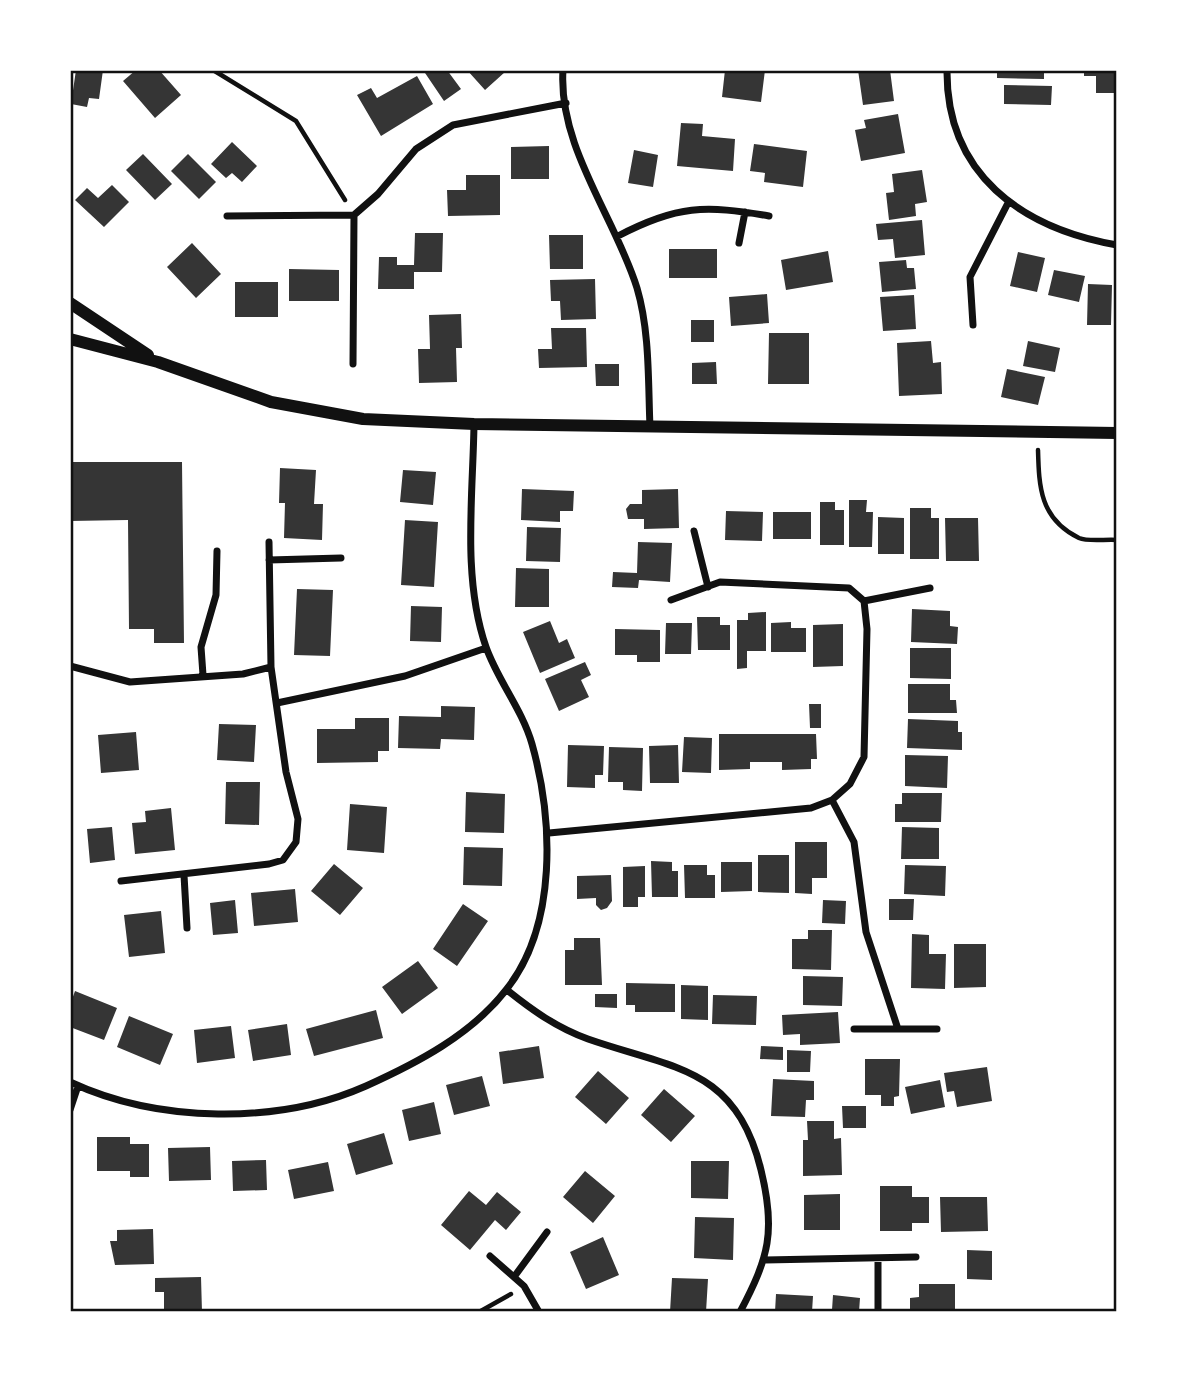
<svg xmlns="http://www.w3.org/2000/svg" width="1187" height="1382" viewBox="0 0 1187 1382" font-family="'IBM Plex Serif',serif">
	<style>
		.building { fill: #353535 }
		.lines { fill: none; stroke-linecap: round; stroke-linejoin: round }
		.path { stroke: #111; stroke-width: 4.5 }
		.minor { stroke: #111; stroke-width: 7 }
		.tertiary { stroke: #111; stroke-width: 12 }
		.neatline { fill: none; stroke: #111; stroke-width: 2.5 }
	</style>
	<rect width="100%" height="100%" fill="#fff"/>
	<!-- building -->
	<path class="building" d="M76,70H103L99,99L89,98L87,107L71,104Z
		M136,70H159L181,95L155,118L123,81Z
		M423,70H447L461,89L444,101Z
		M467,70H503L505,72L485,90Z
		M725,70H765L761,102L722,97Z
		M858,70H890L894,101L863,105Z
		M997,70H1044V79L997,78Z
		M1084,70H1117V93H1096V76H1084Z
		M417,76L433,104L381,136L357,95L371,88L377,98Z
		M1004,85L1052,86L1051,105L1004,104Z
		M898,114L905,153L861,161L855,130L866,128L864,120Z
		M681,123L703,124L702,136L735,139L733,171L677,166Z
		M232,142L257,166L242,182L232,173L226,178L211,164Z
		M754,144L807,151L803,187L764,182L765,173L750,171Z
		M549,146V179H511V147Z
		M634,150L658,155L653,187L628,183Z
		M143,154L172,184L155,200L126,170Z
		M188,154L216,182L199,199L171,171Z
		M922,170L927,202L915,204L916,216L889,220L886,193L894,192L892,174Z
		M466,175H500V215L448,216L447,190H466Z
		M112,185L129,202L104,227L75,200L87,188L98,198Z
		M922,220L925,255L895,258L893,239L878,240L876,224Z
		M415,233H443L442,272H414V289H378L379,257H397V265H414Z
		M549,235H583V269H550Z
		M192,243L221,274L196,298L167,267Z
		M669,249H717V278H669Z
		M828,251L833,282L786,290L781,260Z
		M1018,252L1045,258L1037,292L1010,286Z
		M906,260L907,268H914L916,289L882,292L879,262Z
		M289,269L339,270V301H289Z
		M1054,270L1085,276L1079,302L1048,295Z
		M595,279L596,319L561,320L560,301H551L550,280Z
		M235,282H278V317H235Z
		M1088,284L1112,285L1111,325H1087Z
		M767,294L769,323L731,326L729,297Z
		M914,295L916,329L883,331L880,297Z
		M461,314L462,348H456L457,382L419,383L418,349H430L429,315Z
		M691,320H714V342H691Z
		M551,328H586L587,367L539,368L538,349H552Z
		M769,333H809V384H768Z
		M931,341L933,363L941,362L942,394L899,396L897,343Z
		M1028,341L1060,348L1055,372L1023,366Z
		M716,362L717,384H692V363Z
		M595,364H619V386H596Z
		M1007,369L1045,377L1038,405L1001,397Z
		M70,462H182L184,643H154V629H129L128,520L70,521Z
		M280,468L316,470L314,504H323L322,540L284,538L285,503H279Z
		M403,470L436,472L433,505L400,502Z
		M522,489L574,491L573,511H560V522L521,520Z
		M678,489L679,528L644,529V519H628L626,509L630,504H642V490Z
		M849,500H867L866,512H873L872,547H849Z
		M820,502H835V510H844V545H820Z
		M910,508H931V518H939V559H910Z
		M726,511L763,512L762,541L725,540Z
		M773,512H811V539H773Z
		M878,517L904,518V554H878Z
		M945,518H978L979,561H946Z
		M405,520L438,522L434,587L401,585Z
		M527,527L561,528L560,562L526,561Z
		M638,542L672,543L670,582L639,580L638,588L612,587L613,572L637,573Z
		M516,568L549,569V607H515Z
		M297,589L333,590L330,656L294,655Z
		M411,606L442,607L441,642L410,641Z
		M912,609L950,611V626L958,627L957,644L911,642Z
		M766,612V651H747V668L737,669V620H748V613Z
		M697,617H720V625H730V650H698Z
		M550,621L559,643L567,639L575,658L540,673L523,632Z
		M791,622V628H806V652H771V623Z
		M666,623H692L691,654H665Z
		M843,624V666L813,667V625Z
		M615,629L660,630V662H637V655H615Z
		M910,648H951V679L910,678Z
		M585,662L591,675L581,680L589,697L559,711L545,679Z
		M908,684H950V700H956L957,713H908Z
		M809,704H821V728H810Z
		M441,706L475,707L474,740L441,739L440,749L398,748L399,716L441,717Z
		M355,718H389V751H378V762L317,763V729H355Z
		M908,719L958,721V732H962V750L907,748Z
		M219,724L256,725L254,762L217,760Z
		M136,732L139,770L101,773L98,735Z
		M719,734H816L817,759H811V769L782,770V762H750V769L719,770Z
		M684,737L712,738L711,773L682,772Z
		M568,745L604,746L603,775H595V788L567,787Z
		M678,745L679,783H650L649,746Z
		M609,747L643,748L642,791L623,790V782H608Z
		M905,755L948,756L947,788L905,786Z
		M226,782H260L259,825L225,824Z
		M466,792L505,794L504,833L465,832Z
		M902,793H942L941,822H895V804H902Z
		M350,804L387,807L384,853L347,850Z
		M171,808L175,850L135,854L132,823L146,822L145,811Z
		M112,827L115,860L90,863L87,829Z
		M902,827L939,828V859H901Z
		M795,842H827V878H812V894L795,893Z
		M464,847L503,848L502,886L463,885Z
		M758,855H789V893L758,892Z
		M651,861L672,862V871H678V897H652Z
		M721,862H752V891L721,892Z
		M334,864L363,888L340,915L311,891Z
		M684,865H707V875H715V898H685Z
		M905,865L946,866L945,896L904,894Z
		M645,866V897H638V907H623V867Z
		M611,875L612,901L607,908L601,910L596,905V898L577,899V876Z
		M295,889L298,922L254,926L251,893Z
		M889,899H914L913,920H889Z
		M235,900L238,933L213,935L210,903Z
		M823,900L846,901L845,924L822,923Z
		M463,904L488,921L457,966L433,949Z
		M161,911L165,953L129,957L124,915Z
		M808,930H832L831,970L792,969V939H808Z
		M912,934L929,935V954H946L945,989L911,988Z
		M574,938H600L602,985H565V950H574Z
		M954,944H986V987L954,988Z
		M418,961L438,988L402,1014L382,987Z
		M803,976L843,977L842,1006L803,1005Z
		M626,983L675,984V1012H635V1005H626Z
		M681,985L708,986V1020L681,1019Z
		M75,991L117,1008L104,1040L70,1027V1005Z
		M595,994H617V1008L595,1007Z
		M713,995L757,996L756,1025L712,1024Z
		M376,1010L383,1038L314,1056L306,1029Z
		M838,1012L840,1043L800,1045V1034L783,1035L782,1015Z
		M129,1016L173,1034L160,1065L117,1047Z
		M287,1024L291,1055L253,1061L248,1030Z
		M231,1026L235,1058L197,1063L194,1030Z
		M539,1046L544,1078L503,1084L499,1052Z
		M761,1046L783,1047V1060L760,1059Z
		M787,1050L811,1051L810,1072H787Z
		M865,1059H900L899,1096L894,1097V1106H881V1095H865Z
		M987,1067L992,1101L957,1107L954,1091L947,1092L944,1073Z
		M598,1071L629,1098L606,1124L575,1097Z
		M482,1076L490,1106L454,1115L446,1085Z
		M773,1079L814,1081V1100H806L805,1117L771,1116Z
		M940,1080L945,1107L911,1114L905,1087Z
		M664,1089L695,1116L671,1142L641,1115Z
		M434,1102L441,1134L409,1141L402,1110Z
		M842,1106H866V1128H843Z
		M807,1121H834V1139L841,1138L842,1175L803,1176V1140H808Z
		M384,1133L393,1164L356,1175L347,1144Z
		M97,1137H130V1144H149V1177H130V1171H97Z
		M210,1147L211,1180L169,1181L168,1148Z
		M266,1160L267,1190L233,1191L232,1161Z
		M691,1161H729L728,1199L691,1198Z
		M328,1162L334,1191L294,1199L288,1170Z
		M585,1171L615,1196L593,1223L563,1197Z
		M880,1186H912V1197H929V1223H912V1231H880Z
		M469,1191L486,1205L497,1192L521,1212L506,1230L495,1220L470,1250L441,1225Z
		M840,1194V1230H804V1195Z
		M940,1197H987L988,1231L941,1232Z
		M695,1217L734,1218L733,1260L694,1258Z
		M153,1229L154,1264L115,1265L110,1241H117V1230Z
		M603,1237L619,1275L586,1289L570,1252Z
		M967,1250L992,1251V1280L967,1279Z
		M201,1277L202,1312H164V1292H155V1278Z
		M672,1278L708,1279L706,1312H670Z
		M919,1284H955V1312H910V1298L919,1297Z
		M776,1294L813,1296L812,1312H775Z
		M833,1295L860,1298L859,1312H818V1309L832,1310Z"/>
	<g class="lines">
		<!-- path -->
		<path class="path" d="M213,70L296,121L345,200
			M1038,450C1039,487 1040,519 1079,538C1088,542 1106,539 1117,540
			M479,1312L511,1294"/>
		<!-- minor -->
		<path class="minor" d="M563,70C558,147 615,217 637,288C650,332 648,382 650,427
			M947,70C946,174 1021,228 1117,245
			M227,216L354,215L378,194L416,149L453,125L566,103
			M618,236C677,205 705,205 769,216
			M739,243L745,212
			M973,325L970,277L1009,201
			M353,364L354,215
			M694,531L708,587
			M269,560L341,558
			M864,601L930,588
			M70,666L130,682L243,674L271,667
			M203,675L201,647L216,595L217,551
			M277,703L405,676L486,648
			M832,800L854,842L866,932L898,1029
			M549,833L811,808L832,800L850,784L864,757L867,629L864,601L849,588L720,582L671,600
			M184,875L187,928
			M121,881L269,864L283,860L296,842L298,819L286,772L271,667L269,542
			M507,990C532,1010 557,1028 588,1039C674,1069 736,1067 761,1170C776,1231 769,1257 740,1312
			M854,1029H937
			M70,1082C158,1123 278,1125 366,1086C417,1063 471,1035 506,990C558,925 553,819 532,744C522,709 498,681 486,647C462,578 473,496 474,424
			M70,1110L78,1086
			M490,1256L524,1286L539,1312
			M765,1260L916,1257
			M514,1277L547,1232
			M878,1312V1258"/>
		<!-- tertiary -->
		<path class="tertiary" d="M70,303L148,355
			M70,339L158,362L271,402L363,419L474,424L1117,433"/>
	</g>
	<!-- border -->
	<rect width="1187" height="1382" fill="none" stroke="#ffffff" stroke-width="144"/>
	<rect x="72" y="72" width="1043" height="1238" class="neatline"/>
</svg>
